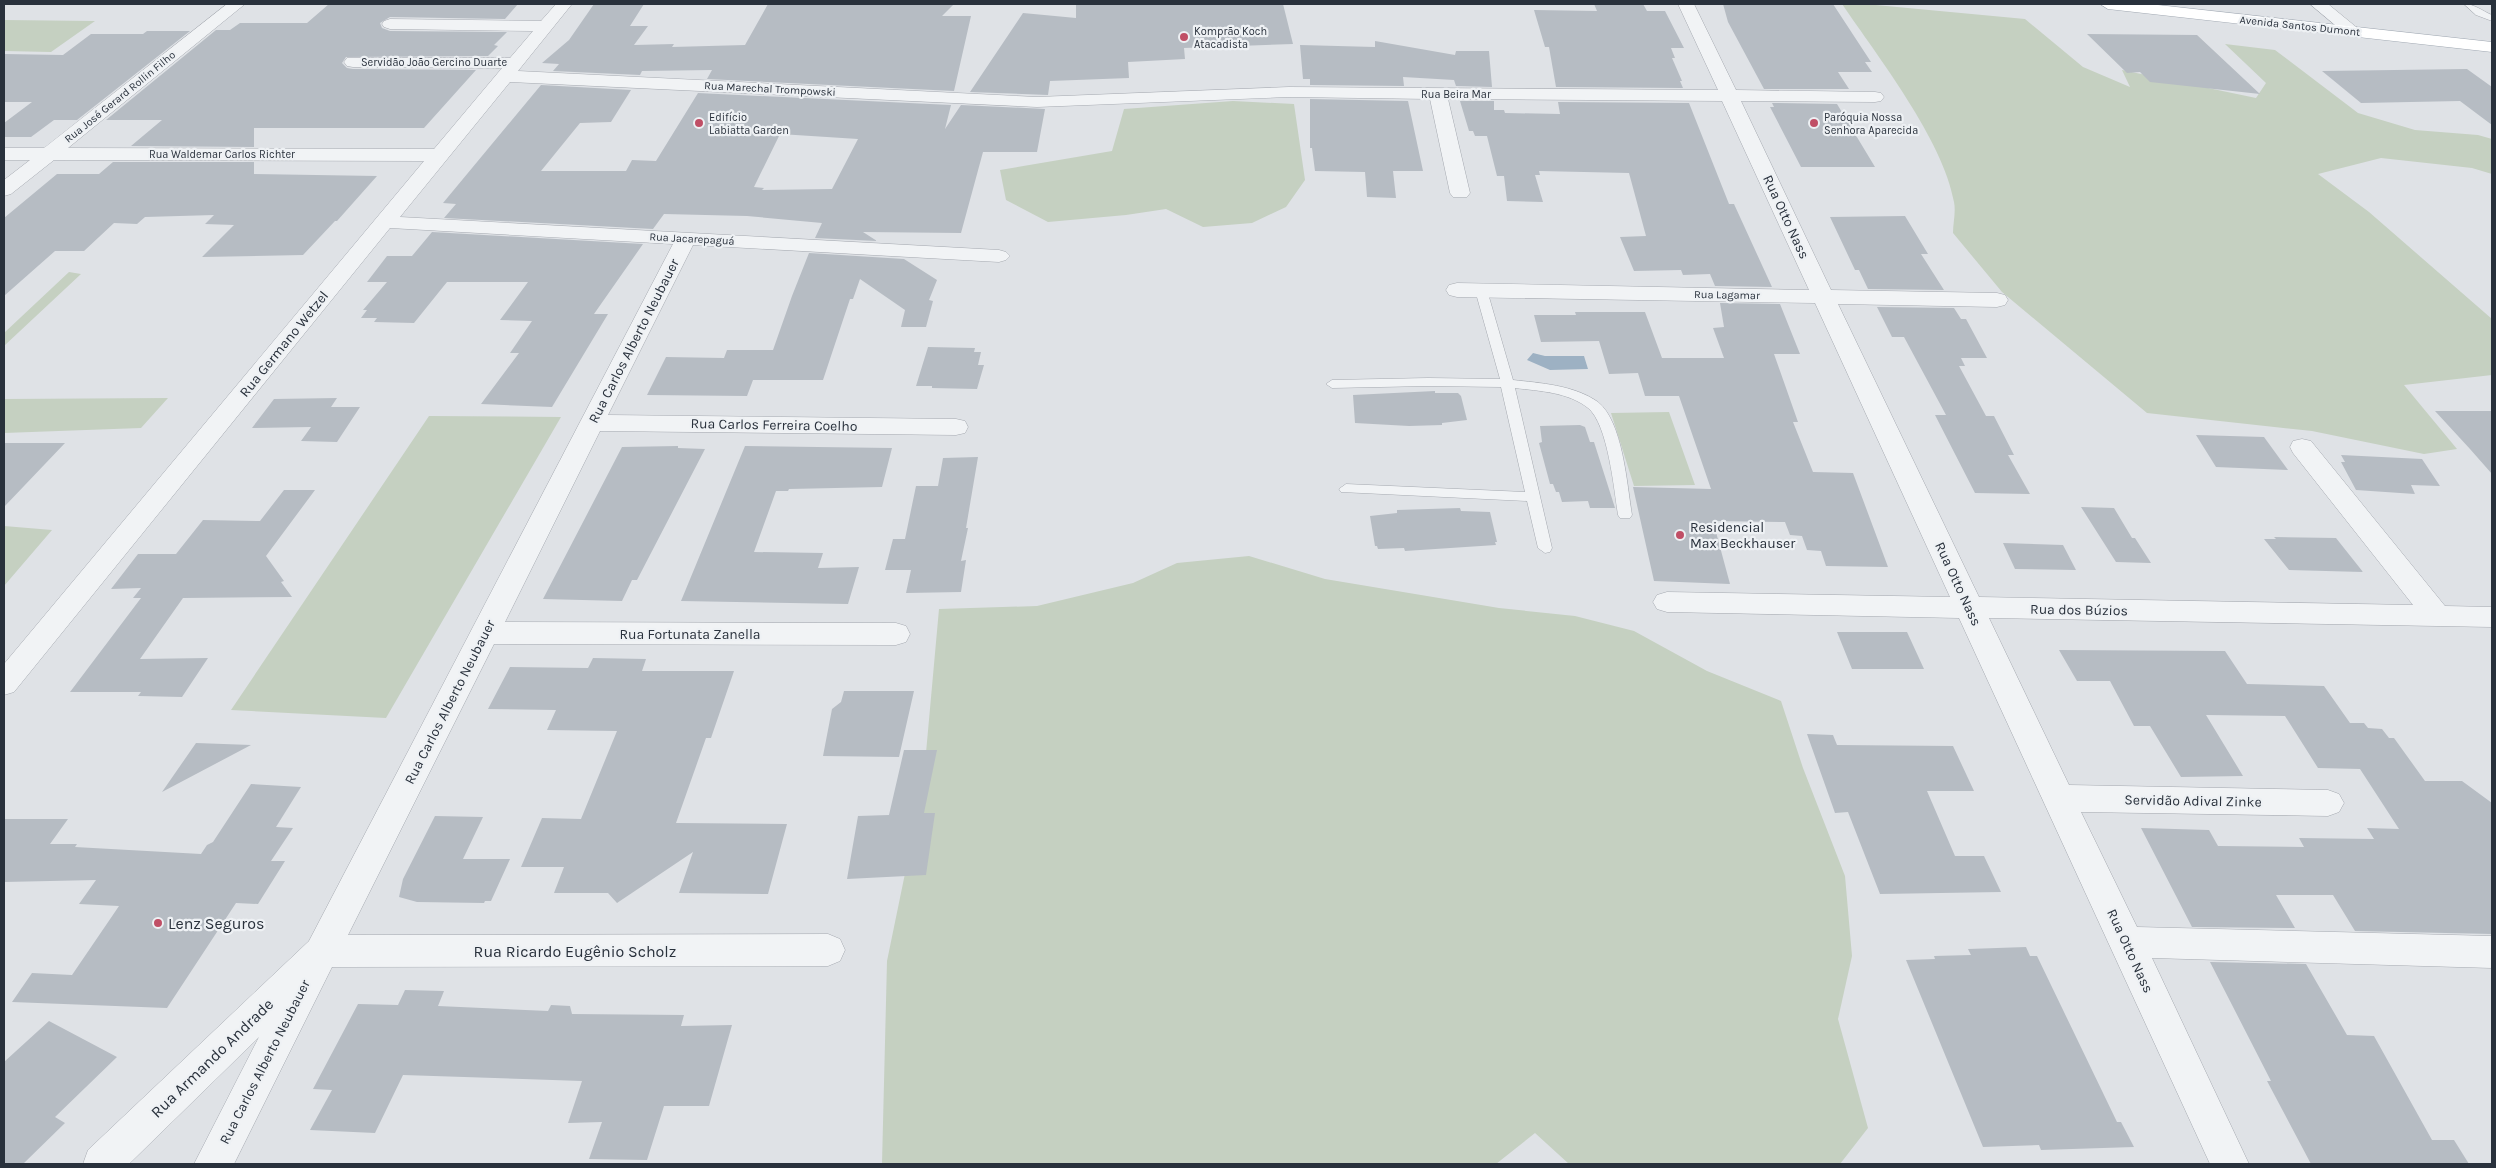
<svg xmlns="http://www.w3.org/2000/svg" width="2496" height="1168" viewBox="0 0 2496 1168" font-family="Karla,sans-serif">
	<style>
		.green { fill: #c5d0c1 }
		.water { fill: #9db1c3 }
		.building { fill: #b6bcc3; fill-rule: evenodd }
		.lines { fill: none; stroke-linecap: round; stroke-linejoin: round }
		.lane-casing { stroke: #a5a9b0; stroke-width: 1 }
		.street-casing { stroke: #a5a9b0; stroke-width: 1 }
		.primary-casing { stroke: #9fa7b1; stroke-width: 1 }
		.lane { fill: #f1f3f5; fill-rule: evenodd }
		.street { fill: #f1f3f5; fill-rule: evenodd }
		.primary { fill: #fff; fill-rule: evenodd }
		.poi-dot { fill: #c04f66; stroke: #eef1f4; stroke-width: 2 }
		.labels { text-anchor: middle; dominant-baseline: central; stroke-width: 4.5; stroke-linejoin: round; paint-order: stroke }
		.far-street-label { font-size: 11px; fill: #29313c; stroke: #eef1f4 }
		.far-poi-label { font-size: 11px; fill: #29313c; stroke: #eef1f4; text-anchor: start }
		.street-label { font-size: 14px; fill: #29313c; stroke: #eef1f4 }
		.poi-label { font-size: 14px; fill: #29313c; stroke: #eef1f4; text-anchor: start }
		.near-poi-label { font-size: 16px; fill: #29313c; stroke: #eef1f4; text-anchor: start }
		.near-street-label { font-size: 16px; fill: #29313c; stroke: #eef1f4 }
	</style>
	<rect width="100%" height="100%" fill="#dfe2e6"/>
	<!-- green -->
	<path class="green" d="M1842,4H1865L2025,19L2083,67L2130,87L2122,70L2256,98L2266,83L2225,44L2275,50L2358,113L2415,130L2478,135L2492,139V174L2472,168L2381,158L2318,174L2369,212L2492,319V375L2404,385L2457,449L2424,454L2312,431L2147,413L2002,292L1953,233C1953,223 1956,212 1954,202C1943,140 1878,57 1842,4Z
		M4,20L95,21L51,52L4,51Z
		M1233,101L1294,104L1305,180L1286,207L1252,223L1203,227L1166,209L1126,215L1048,222L1006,200L1000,170L1112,151L1124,109Z
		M69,272L81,274L4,346V333Z
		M168,398L141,428L4,433V399Z
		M1669,412L1695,485L1634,486L1611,413Z
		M429,416L561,417L386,718L231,710Z
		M4,526L52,530L4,586Z
		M1249,556L1325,579L1499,608L1575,616L1634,631L1707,671L1781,701L1803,768L1845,876L1852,956L1838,1019L1868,1128L1840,1164H1569L1535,1133L1496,1164H882L887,961L923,786L939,609L1037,606L1133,583L1177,563Z"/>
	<!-- water -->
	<path class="water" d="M1533,353L1545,356H1584L1588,369L1550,370L1527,360Z"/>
	<!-- building -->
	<path class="building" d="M329,4H518L505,19L390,17L380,23L382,28L390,31L507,32L494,45L498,46L488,56L346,57L342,63L347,68L353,69L476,70L424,128H254V147L131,146L162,120H106L216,30H230L240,23H307Z
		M594,4H644L630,26H648L634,45L674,44L672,47L745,45L768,4H954L942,16H971L954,91L707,79L712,70L642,71L640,75L553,71L559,64L542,63L569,40Z
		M1076,4H1283L1293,44L1184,48L1185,59L1128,62L1129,78L1050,81L1048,95L970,92L1023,13L1076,18Z
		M1594,4H1643L1647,11H1665L1684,48H1671L1675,58H1672L1682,81H1680L1683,88L1556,87L1549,47H1545L1534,10L1597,11Z
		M1723,4H1833L1871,62H1865L1872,72H1838L1849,89H1764L1728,22Z
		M147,31H190L77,120H54L31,137H4V123L32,102H4V54L63,55L91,34H143Z
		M2087,34L2197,35L2260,94L2150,82L2140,72L2127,73Z
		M1375,41L1455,55L1456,51H1489L1492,87L1456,86L1454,80L1403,77L1404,86L1310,85V79H1303L1300,45L1375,47Z
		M2467,69L2492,87V125L2460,101L2361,103L2322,71Z
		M541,85L631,90L611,122L580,123L541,171H626L632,160L656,161L698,93L951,105L945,129L961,105L1045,109L1037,152H983L961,233L863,232L877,241L815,238L822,223L747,216L664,214L653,229L444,218L456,204L443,203ZM780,134L858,139L832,189L762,190L764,188L754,187Z
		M1310,99L1408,101L1423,171H1393L1396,198L1367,197L1365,172L1315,171L1312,148H1310Z
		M1460,101H1494V110H1504L1505,113L1560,114L1558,102L1689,103L1729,204H1734L1772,287L1715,286L1710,274L1683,275L1681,270L1634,271L1620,237L1646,236L1629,173L1539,171L1540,175H1535L1543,202L1507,201L1504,176H1497L1487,136H1475L1473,131H1469Z
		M1772,103L1837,104L1875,167H1801L1770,107H1774Z
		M113,162H254V174L377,176L337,221H335L303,255L202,257L234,225L205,224L214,215L145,217L137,224L114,223L84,251H55L4,296V218L57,174H99Z
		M1905,216L1928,254H1921L1944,290L1868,289L1859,270H1855L1830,217Z
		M432,232L643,244L594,314H608L552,407L481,404L519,353H510L532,321L500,320L528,282H447L414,323L374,322L377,318H361L367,310H363L387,282H367L387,256H412Z
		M809,253L904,259L937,280L929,300L933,301L926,327H901L905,310L860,279L853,299H850L823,380H753L747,396L647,395L666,357L724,358L727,350H773L792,296Z
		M1720,303L1780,304L1800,354H1774L1798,422H1793L1813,472L1853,473L1888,567L1826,566L1821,551L1807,550L1802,536L1790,535L1785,522L1713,521L1730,584L1654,581L1633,487L1711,489L1679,396H1645L1638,373L1609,374L1599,341L1541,342L1534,315H1576L1575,312H1645L1662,358H1724L1713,328L1724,327Z
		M1877,307L1954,308L1961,319H1966L1987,358H1961L1965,366H1959L1986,416H1994L2014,455H2008L2030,494L1975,493L1935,415H1946L1904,337H1892Z
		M928,347L975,348L974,352H981L978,365H984L977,389L932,388V386H916Z
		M1435,391V393H1458L1461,396L1467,420L1442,423V425L1409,426L1355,423L1353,395Z
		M337,398L331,407H360L337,442L301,441L311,427L252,428L274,399Z
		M2435,411H2492V474L2470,449Z
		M1580,425L1585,427L1590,442H1594L1615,508H1590L1588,501L1562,502L1559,492H1556L1553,484H1550L1539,443L1542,442L1540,426Z
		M2196,435L2264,437L2288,470L2216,467Z
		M4,443H65L4,507Z
		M678,446V448L705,449L637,580H632L622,601L543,599L622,447Z
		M745,446L892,448L882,487L789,489L788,491H776L754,552L823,553L818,568L859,567L848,604L681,601Z
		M2341,455L2422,459L2440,486L2411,485L2415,494L2356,490L2341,462H2345Z
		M978,457L966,528H968L961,561L966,560L961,592L906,593L911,570H885L893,539H905L916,486H938L943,458Z
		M284,490H315L266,556L284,581L281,582L292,597L183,598L140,659L208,658L182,697L138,696L141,692H70L141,598H133L141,588L111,589L138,554H176L203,520L260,521Z
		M2081,507L2114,508L2132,538H2135L2151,563L2116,562Z
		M1460,508L1461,511L1490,512L1497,542H1495L1496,545L1405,551L1404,548L1378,549L1377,546H1375L1370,516L1397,513V510Z
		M2274,537L2336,538L2363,572L2289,570L2264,539H2276Z
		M2003,543L2063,545L2076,570L2015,569Z
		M1837,632H1907L1924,669H1852Z
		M2059,650L2225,651L2247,684L2324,686L2350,723H2364L2368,728L2382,729L2389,738H2394L2425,781H2462L2492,803V934L2355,931L2333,895H2276L2295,928L2192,927L2141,828L2209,830L2218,846L2304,847L2299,838L2374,839L2367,828L2399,829L2360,769L2318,768L2285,716L2206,715L2243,776L2181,777L2150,726H2134L2110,681H2077Z
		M593,658L646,659L642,671H734L711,738H706L676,823L787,824L768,894L679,893L693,852L617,903L608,893H554L564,867H521L542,818L581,819L617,731L547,730L556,710L488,709L510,667L588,668Z
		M844,691H914L899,757L823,756L832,709L841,702Z
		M1807,734L1833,735L1837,745L1953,746L1974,791H1927L1955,856H1984L2001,892L1880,894L1848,812L1835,813Z
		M196,743L251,745L162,792Z
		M904,750H937L924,813H935L926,875L847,879L858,816L889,815Z
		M251,784L301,787L276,827L293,828L271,861H285L258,904L236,903L167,1008L12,1002L32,973L72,975L119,906L79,904L96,880L4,882V819H68L50,844H77L75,847L201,854L207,845L213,842Z
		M435,816L483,817L463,859H510L491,901H485L484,903L417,902L399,897L403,879Z
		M2026,947L2030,956H2037L2117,1122H2121L2134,1147L2041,1150L2039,1145L1983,1147L1906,960L1935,959L1934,956L1971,955L1968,949Z
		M2210,962L2306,964L2347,1035L2374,1036L2432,1140H2454L2469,1164H2311L2267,1081H2271Z
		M405,990L444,991L438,1006L548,1011L551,1005L570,1006L572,1014L684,1015L681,1026L732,1025L709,1106H664L647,1160L589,1159L602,1122L568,1123L582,1081L403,1075L375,1133L310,1130L332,1090L313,1089L358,1004L398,1005Z
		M49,1021L117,1057L55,1117L65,1123L23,1164H4V1062Z"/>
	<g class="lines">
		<defs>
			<path id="lane" d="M2464,4C2475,4 2482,11 2492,15V21L2476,15Z
				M1481,286L1487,290L1513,380C1540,383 1574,385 1598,402C1623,422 1627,485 1632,515L1630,518H1620L1618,515C1614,490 1608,424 1588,408C1568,392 1539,391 1515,388L1552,548L1550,552L1545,553L1538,548L1527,501L1341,492L1339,489L1346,484L1525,492L1501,387L1428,386L1332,388L1326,384L1332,380L1428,378L1500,379L1475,290Z"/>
			<path id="street" d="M227,4H245L68,148L434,149L502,68L353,67L347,66L344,62L347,58H510L533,31L390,29L384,27L382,24L384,21L390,19L541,21L556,4H572L518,71L1037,97L1289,87L1718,90L1678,4H1694L1736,90L1875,92L1881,93L1884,97L1881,101L1875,102L1741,101L1831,290L1997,293L2005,295L2008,300L2005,305L1997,307L1838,304L1979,597L2413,605L2293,453L2290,447L2293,441L2302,439L2311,441L2445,606L2492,607V627L1989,618L2069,785L2328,790L2339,794L2344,803L2339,812L2328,816L2081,812L2137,927L2492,936V968L2152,958L2249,1164H2210L1959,618L1667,612L1657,609L1653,602L1657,595L1667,592L1950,597L1815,303L1457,297L1449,295L1446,290L1449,285L1457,283L1809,290L1722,101L1448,99L1470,193L1467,197H1453L1450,193L1430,99L1289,97L1037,107L510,82L400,217L999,250L1006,252L1010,256L1006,260L999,262L693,245L608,415L956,419L965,421L968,427L965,433L956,435L600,431L505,622L896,623L906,626L910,634L906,642L896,645L494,644L348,935L828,934L840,939L845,950L840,961L828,966L332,967L234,1164H194L259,1037L129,1164H83L88,1150L309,941L673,244L390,228L14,692L4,695V664L424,161L54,160L11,194L4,196V180L30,160H4V148H44Z
				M2310,4H2328L2361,31L2359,35H2347Z"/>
			<path id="primary" d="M2100,4H2149L2492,42V52L2108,9Z"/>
		</defs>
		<!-- lane casing -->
		<use href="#lane" class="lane-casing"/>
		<!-- street casing -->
		<use href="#street" class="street-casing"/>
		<!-- primary casing -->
		<use href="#primary" class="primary-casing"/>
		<!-- lane -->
		<use href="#lane" class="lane"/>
		<!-- street -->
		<use href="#street" class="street"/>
		<!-- primary -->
		<use href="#primary" class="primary"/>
	</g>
	<!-- markers -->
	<g class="poi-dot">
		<circle cx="1184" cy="37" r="5"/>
		<circle cx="699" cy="123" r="5"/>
		<circle cx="1814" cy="123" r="5"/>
		<circle cx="1680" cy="535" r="5"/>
		<circle cx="158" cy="923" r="5"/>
	</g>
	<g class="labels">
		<!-- far-street labels -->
		<g class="far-street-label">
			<text transform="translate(2300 26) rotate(6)">Avenida Santos Dumont</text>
			<text x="434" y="62">Servidão João Gercino Duarte</text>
			<text transform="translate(770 89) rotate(3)">Rua Marechal Trompowski</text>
			<text x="1456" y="94">Rua Beira Mar</text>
			<text transform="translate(120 97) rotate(-39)">Rua José Gerard Rollin Filho</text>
			<text x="222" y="154">Rua Waldemar Carlos Richter</text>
			<text transform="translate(692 239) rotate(3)">Rua Jacarepaguá</text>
			<text transform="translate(1727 295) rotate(1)">Rua Lagamar</text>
		</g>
		<!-- far-poi labels -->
		<g class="far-poi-label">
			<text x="1194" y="31">Komprão Koch<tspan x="1194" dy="13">Atacadista</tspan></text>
			<text x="709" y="117">Edifício<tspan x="709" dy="13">Labiatta Garden</tspan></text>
			<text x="1824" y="117">Paróquia Nossa<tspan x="1824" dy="13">Senhora Aparecida</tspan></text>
		</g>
		<!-- street labels -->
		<g class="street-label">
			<text transform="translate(1786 217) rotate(65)">Rua Otto Nass</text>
			<text transform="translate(634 341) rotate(-63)">Rua Carlos Alberto Neubauer</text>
			<text transform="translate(284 344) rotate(-51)">Rua Germano Wetzel</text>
			<text transform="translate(774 425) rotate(1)">Rua Carlos Ferreira Coelho</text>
			<text transform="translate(1958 584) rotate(65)">Rua Otto Nass</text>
			<text transform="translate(2079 610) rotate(1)">Rua dos Búzios</text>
			<text x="690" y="634">Rua Fortunata Zanella</text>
			<text transform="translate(450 702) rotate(-63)">Rua Carlos Alberto Neubauer</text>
			<text transform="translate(2193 801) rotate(1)">Servidão Adival Zinke</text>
			<text transform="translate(2130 951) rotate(65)">Rua Otto Nass</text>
			<text transform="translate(265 1062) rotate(-63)">Rua Carlos Alberto Neubauer</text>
		</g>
		<!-- poi labels -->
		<g class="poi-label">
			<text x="1690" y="527">Residencial<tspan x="1690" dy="16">Max Beckhauser</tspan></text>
		</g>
		<!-- near-poi labels -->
		<g class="near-poi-label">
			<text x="168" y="923">Lenz Seguros</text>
		</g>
		<!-- near-street labels -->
		<g class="near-street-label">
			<text x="575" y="951">Rua Ricardo Eugênio Scholz</text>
			<text transform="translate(212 1058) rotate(-44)">Rua Armando Andrade</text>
		</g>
	</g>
	<!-- border -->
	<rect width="2496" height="1168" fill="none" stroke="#29313c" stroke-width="10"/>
</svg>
